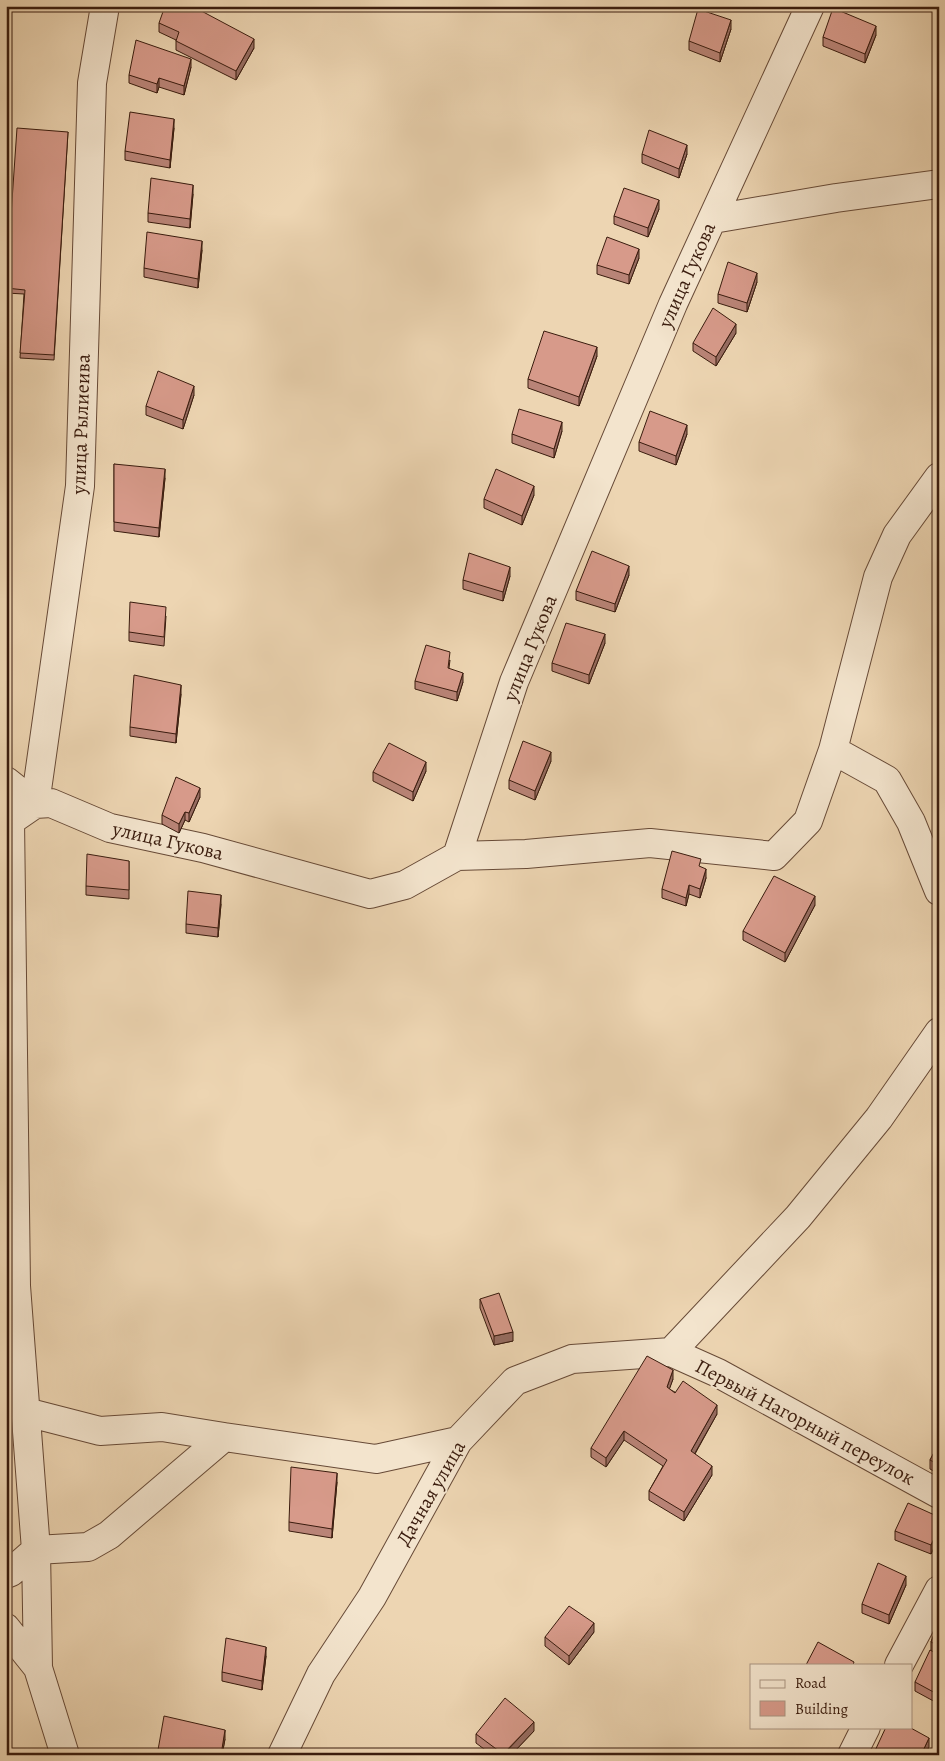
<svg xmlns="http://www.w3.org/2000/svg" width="945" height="1761" viewBox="0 0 945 1761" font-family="Alegreya,serif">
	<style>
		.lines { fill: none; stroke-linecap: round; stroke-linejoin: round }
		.minor-casing { stroke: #674a37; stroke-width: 30 }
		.minor { stroke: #f3e4cd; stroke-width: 28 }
		.wall { fill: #b98477; stroke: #3a1c0e }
		.shaded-wall { fill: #966c61; stroke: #3a1c0e }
		.building { fill: #d79a8a; stroke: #3a1c0e }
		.labels { text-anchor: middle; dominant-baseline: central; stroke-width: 4; stroke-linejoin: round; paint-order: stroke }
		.street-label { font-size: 20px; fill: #3a1c0e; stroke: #f3e4cd }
	</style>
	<rect width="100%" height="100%" fill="#edd5b2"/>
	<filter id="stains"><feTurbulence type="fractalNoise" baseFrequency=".004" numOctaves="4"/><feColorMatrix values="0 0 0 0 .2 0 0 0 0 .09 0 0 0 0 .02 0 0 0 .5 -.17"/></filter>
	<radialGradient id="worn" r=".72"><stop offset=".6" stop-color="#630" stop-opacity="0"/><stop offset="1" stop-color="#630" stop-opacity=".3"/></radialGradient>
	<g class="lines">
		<defs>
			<path id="minor" d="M713,219L836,198L939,184
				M833,750L878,577L897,535L939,477
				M6,781L35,804L80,486L92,83L105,6
				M10,820L16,1286L36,1550L88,1547L109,1535L224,1437L376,1459L458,1441
				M6,824L35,804L51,803L110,828L203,848L370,894L405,885L457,856L514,682L673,304L810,6
				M457,856L526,854L650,843L774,856L808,821L833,750L887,780L911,822L939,891
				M671,1352L798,1217L879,1118L939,1032
				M26,1412L100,1431L162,1427L224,1437
				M36,1550L38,1668
				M6,1574L11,1572L36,1550
				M6,1628L38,1668L65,1755
				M899,1665L939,1590
				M282,1755L321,1674L372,1597L458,1441L515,1381L572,1359L671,1352L718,1373L939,1494
				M852,1755L866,1727"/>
		</defs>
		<!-- minor casing -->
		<use href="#minor" class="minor-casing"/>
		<!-- minor -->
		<use href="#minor" class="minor"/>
	</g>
	<!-- wall -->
	<path class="wall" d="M159,23L254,48L236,80L176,50V40L159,32Z
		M731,29L720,62L689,50V41Z
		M876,35L865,63L823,46V37Z
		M191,67L184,95L159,87L157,93L129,83V75Z
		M174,128L170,168L125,160V151Z
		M68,132L54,360L20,358L24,294L6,293V288Z
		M642,154H687L679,178L642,163Z
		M193,194L190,228L148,222V213Z
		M659,209L648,237L614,224V216Z
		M202,250L198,288L144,277V268Z
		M639,258L629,284L597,274V265Z
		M757,282L747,312L718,303V294Z
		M736,333L716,366L693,351V343Z
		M597,356L579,406L528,388V379Z
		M194,395L183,429L146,415V406Z
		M562,431L554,458L512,443V434Z
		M687,434L676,465L639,451V442Z
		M114,464L165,478L159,537L114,531Z
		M534,495L522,525L484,508V499Z
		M629,575L615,612L576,600V591Z
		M510,576L503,601L463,589V580Z
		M166,616L164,646L129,641V632Z
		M605,643L589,684L552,671V663Z
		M450,660L449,668L463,682L457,701L415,689V681Z
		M181,694L176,743L130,736V727Z
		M551,761L535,800L509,789V780Z
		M426,771L413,801L373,781V772Z
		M200,797L189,822L185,820L179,833L162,824V815Z
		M129,861V899L86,895V886Z
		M701,867L706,878L700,898L689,894L686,906L662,898V889Z
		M221,904L218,937L186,933V924Z
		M815,905L785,962L743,940V931Z
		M480,1299L513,1341L494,1345L480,1308Z
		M673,1379L669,1389L717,1414L695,1454L712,1475L684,1521L649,1500V1491L663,1466L624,1440L606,1467L591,1457V1448Z
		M939,1443V1474L930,1469V1460Z
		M337,1482L332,1538L289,1531V1522Z
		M939,1517V1537L931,1554L895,1540V1531Z
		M906,1585L889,1624L862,1613V1604Z
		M939,1622V1655L931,1651V1642Z
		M594,1632L569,1665L545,1646V1637Z
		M939,1655V1704L915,1691V1682Z
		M266,1656L262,1690L222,1681V1672Z
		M534,1731L511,1755H492L476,1743V1734Z
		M225,1739L222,1755H158V1750Z"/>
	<!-- shaded-wall -->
	<path class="shaded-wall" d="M731,20V29L720,62V53Z
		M876,26V35L865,63V54Z
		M254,39V48L236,80V71Z
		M191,59V67L184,95V86Z
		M159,78V87L157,93V84Z
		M174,119V128L170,168V160Z
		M687,145V154L679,178V169Z
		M193,185V194L190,228V219Z
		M659,200V209L648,237V228Z
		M202,241V250L198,288V279Z
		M639,249V258L629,284V275Z
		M757,273V282L747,312V303Z
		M736,324V333L716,366V357Z
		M597,347V356L579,406V397Z
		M194,386V395L183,429V420Z
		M562,422V431L554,458V449Z
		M687,425V434L676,465V456Z
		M165,469V478L159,537V528Z
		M534,486V495L522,525V516Z
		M629,566V575L615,612V604Z
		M510,567V576L503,601V592Z
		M605,634V643L589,684V675Z
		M463,673V682L457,701V692Z
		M181,685V694L176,743V734Z
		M551,752V761L535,800V791Z
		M426,762V771L413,801V792Z
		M200,788V797L189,822V813Z
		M185,812V820L179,833V824Z
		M706,869V878L700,898V889Z
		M689,885V894L686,906V898Z
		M221,895V904L218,937V928Z
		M815,896V905L785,962V953Z
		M513,1332V1341L494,1345V1336Z
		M673,1370V1379L667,1396V1387Z
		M717,1405V1414L691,1460V1451Z
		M624,1431V1440L606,1467V1458Z
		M712,1466V1475L684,1521V1512Z
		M337,1473V1482L332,1538V1529Z
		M939,1528V1537L931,1554V1545Z
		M906,1576V1585L889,1624V1615Z
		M594,1623V1632L569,1665V1656Z
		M266,1647V1656L262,1690V1681Z
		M534,1722V1731L511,1755H503Z
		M225,1730V1739L222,1755H221Z
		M929,1738V1747L925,1755H921Z"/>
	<!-- building -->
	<path class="building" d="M165,6H192L254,39L236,71L176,41L179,32L159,23Z
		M833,8L876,26L865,54L823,37Z
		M698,9L731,20L720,53L689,41Z
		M136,40L191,59L184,86L159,78L157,84L129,75Z
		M130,112L174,119L170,160L125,151Z
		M17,128L68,132L54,355L20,353L25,290L6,288Z
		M649,130L687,145L679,169L642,154Z
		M151,178L193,185L190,219L148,213Z
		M624,188L659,200L648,228L614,216Z
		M147,232L202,241L198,279L144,268Z
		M607,237L639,249L629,275L597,265Z
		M728,262L757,273L747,303L718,294Z
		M713,308L736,324L716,357L693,343Z
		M544,331L597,347L579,397L528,379Z
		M158,371L194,386L183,420L146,406Z
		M519,409L562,422L554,449L512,434Z
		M650,411L687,425L676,456L639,442Z
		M114,464L165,469L159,528L114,522Z
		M496,469L534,486L522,516L484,499Z
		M592,551L629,566L615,604L576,591Z
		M469,553L510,567L503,592L463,580Z
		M130,602L166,607L164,637L129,632Z
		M566,623L605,634L589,675L552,663Z
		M426,645L450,652L448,668L463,673L457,692L415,681Z
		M134,675L181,685L176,734L130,727Z
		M523,741L551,752L535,791L509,780Z
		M389,743L426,762L413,792L373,772Z
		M176,777L200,788L189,813L185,812L179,824L162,815Z
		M672,851L701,859L699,866L706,869L700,889L689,885L686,898L662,889Z
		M87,854L129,861V890L86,886Z
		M774,876L815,896L785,953L743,931Z
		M188,891L221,895L218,928L186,924Z
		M499,1293L513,1332L494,1336L480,1299Z
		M647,1356L673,1370L667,1387L675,1393L683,1381L717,1405L691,1451L712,1466L684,1512L649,1491L667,1460L624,1431L606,1458L591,1448Z
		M939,1443V1465L930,1460Z
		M291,1467L337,1473L332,1529L289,1522Z
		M908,1503L939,1517V1528L931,1545L895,1531Z
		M878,1563L906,1576L889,1615L862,1604Z
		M569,1606L594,1623L569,1656L545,1637Z
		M939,1622V1646L931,1642Z
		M226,1638L266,1647L262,1681L222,1672Z
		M818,1642L854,1662L853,1665H806Z
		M930,1650L939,1655V1695L915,1682Z
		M505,1698L534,1722L503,1754L476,1734Z
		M164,1716L225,1730L221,1755H178L158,1750Z
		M886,1727H909L929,1738L921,1755H873Z"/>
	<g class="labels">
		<!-- street labels -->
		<g class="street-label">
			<text transform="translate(687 275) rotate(-66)">улица Гукова</text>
			<text transform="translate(81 424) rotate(-88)">улица Рылиеива</text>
			<text transform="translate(530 648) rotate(-68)">улица Гукова</text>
			<text transform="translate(168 841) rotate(13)">улица Гукова</text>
			<text transform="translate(805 1422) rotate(28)">Первый Нагорный переулок</text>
			<text transform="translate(431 1493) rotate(-60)">Дачная улица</text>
		</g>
	</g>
	<!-- margin -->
	<rect width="945" height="1761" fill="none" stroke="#edd5b2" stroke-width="25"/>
	<rect x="8" y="8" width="930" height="1746" fill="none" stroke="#3a1c0e" stroke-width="2.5"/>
	<rect x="12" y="12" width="920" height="1736" fill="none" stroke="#3a1c0e"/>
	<!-- legend -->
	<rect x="750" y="1664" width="162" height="65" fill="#f3e4cd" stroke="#a99481"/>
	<rect x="760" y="1680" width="25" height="8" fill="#f3e4cd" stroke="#a99481"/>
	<text x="795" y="1688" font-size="15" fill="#3a1c0e">Road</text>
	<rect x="760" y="1701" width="25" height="15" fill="#d79a8a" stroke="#a99481"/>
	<text x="795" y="1714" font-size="15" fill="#3a1c0e">Building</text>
	<rect width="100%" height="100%" filter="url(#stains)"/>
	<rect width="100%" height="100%" fill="url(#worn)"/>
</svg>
